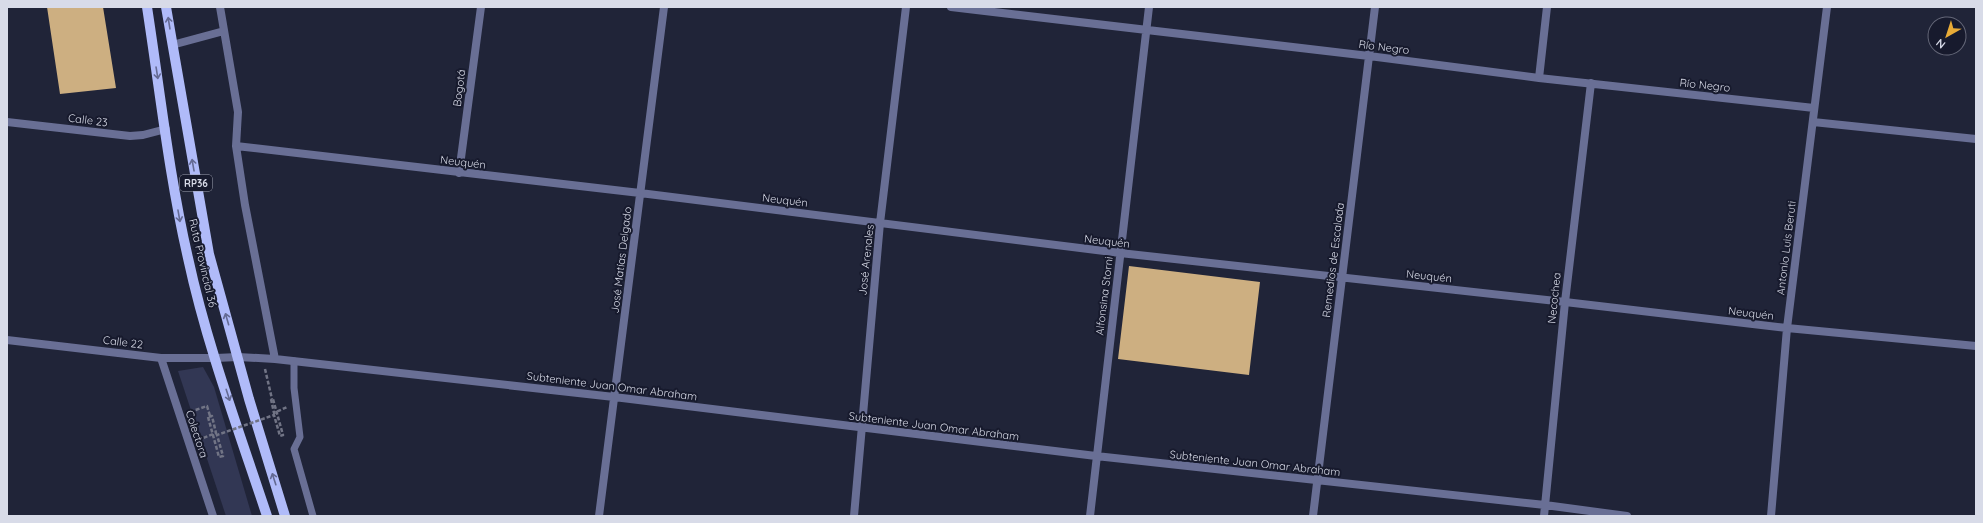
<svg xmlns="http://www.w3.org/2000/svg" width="1983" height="523" viewBox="0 0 1983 523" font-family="Quicksand,sans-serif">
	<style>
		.green { fill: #323754 }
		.building { fill: #cdaf81 }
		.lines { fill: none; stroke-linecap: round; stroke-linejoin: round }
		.path { stroke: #717485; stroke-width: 2.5; stroke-dasharray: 4 2; stroke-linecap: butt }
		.lane { stroke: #696f95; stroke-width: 7 }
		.street { stroke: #696f95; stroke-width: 8 }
		.primary { stroke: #b0bbf9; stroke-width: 10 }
		.path-bridge { stroke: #717485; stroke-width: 2.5; stroke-dasharray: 4 2; stroke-linecap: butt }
		.oneway { stroke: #646a93 }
		.labels { text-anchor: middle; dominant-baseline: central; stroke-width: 4; stroke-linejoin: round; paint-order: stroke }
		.shield { fill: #171a2d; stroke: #9ea1b0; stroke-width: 1 }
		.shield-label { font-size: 10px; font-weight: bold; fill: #d8dbe8 }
		.street-label { font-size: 11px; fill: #d8dbe8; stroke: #171a2d }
	</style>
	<rect width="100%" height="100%" fill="#202438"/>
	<!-- green -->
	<path class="green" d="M203,367L214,387L252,516H226L178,371Z"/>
	<!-- building -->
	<path class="building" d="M47,7H103L116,88L60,94Z
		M1129,266L1260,282L1249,375L1118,359Z"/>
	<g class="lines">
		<!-- path -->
		<path class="path" d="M265,369L272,399
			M271,399L274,413L287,407
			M190,412L207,406L210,416
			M198,440L216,433L212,416L208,417"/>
		<!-- lane -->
		<path class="lane" d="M294,361V388L300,437L294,449L313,516"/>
		<!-- street -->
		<path class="street" d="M220,7L238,112L236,146L245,205L275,359
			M951,7L1369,56L1539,78L1814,108
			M172,45L224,31
			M1539,78L1547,7
			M7,122L130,136L143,135L166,129
			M1813,122L1976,139
			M236,146L640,193L1120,253L1565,302L1787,328L1976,346
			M459,173L481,7
			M7,340L161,358H216L238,357L275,359L614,397L1096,456L1545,505L1627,516
			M161,358L213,516
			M599,516L664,7
			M854,516L880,223L906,7
			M1090,516L1149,7
			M1313,516L1375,7
			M1544,516L1565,302L1591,83
			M1771,516L1787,328L1827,7"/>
		<!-- primary -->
		<path class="primary" d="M147,7C160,91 169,176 188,258C207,346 239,431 267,516
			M166,7L209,254L249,399L285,516"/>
		<!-- path-bridge -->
		<path class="path-bridge" d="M208,417L219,457L223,456L217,435L274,415L280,436L283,435L273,399"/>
	</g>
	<!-- one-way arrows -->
	<defs><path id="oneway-shaft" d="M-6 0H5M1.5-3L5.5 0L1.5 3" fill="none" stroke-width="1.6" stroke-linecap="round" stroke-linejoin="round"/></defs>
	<g class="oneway">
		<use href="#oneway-shaft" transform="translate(169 23) rotate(-99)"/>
		<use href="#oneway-shaft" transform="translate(157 73) rotate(81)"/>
		<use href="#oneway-shaft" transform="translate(193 165) rotate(-100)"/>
		<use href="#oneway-shaft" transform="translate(179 216) rotate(80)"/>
		<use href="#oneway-shaft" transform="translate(227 319) rotate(-106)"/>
		<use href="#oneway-shaft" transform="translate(228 395) rotate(72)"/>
		<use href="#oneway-shaft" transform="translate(274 479) rotate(-108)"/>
	</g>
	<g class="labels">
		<!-- shield labels -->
		<rect class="shield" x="180" y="175" width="32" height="16" rx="3"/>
		<g class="shield-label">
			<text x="196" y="183">RP36</text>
		</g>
		<!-- street labels -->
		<g class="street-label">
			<text transform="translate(1384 47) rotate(7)">Río Negro</text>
			<text transform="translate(1705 85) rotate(6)">Río Negro</text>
			<text transform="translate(459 88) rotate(-83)">Bogotá</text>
			<text transform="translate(88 120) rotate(7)">Calle 23</text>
			<text transform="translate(463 162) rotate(7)">Neuquén</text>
			<text transform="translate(785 200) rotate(7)">Neuquén</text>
			<text transform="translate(1107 241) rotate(7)">Neuquén</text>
			<text transform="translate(1786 248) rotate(-83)">Antonio Luis Beruti</text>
			<text transform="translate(621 260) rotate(-83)">José Matías Delgado</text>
			<text transform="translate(866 260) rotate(-84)">José Arenales</text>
			<text transform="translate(1333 260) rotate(-83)">Remedios de Escalada</text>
			<text transform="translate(203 263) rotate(77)">Ruta Provincial 36</text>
			<text transform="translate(1429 276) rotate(6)">Neuquén</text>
			<text transform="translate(1104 296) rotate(-83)">Alfonsina Storni</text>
			<text transform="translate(1554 298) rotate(-84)">Necochea</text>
			<text transform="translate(1751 313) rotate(7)">Neuquén</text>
			<text transform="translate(123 342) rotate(7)">Calle 22</text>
			<text transform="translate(612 386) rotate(7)">Subteniente Juan Omar Abraham</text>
			<text transform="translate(934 426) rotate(7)">Subteniente Juan Omar Abraham</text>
			<text transform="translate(197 434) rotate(72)">Colectora</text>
			<text transform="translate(1255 463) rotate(6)">Subteniente Juan Omar Abraham</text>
		</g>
	</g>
	<!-- border -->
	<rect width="1983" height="523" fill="none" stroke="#d8dbe8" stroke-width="16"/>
	<!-- north arrow -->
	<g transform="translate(1947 36) rotate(219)"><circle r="19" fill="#171a2d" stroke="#646778"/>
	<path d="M0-3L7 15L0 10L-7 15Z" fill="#e8ab37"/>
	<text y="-6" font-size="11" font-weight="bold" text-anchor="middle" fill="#d8dbe8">N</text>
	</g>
</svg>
